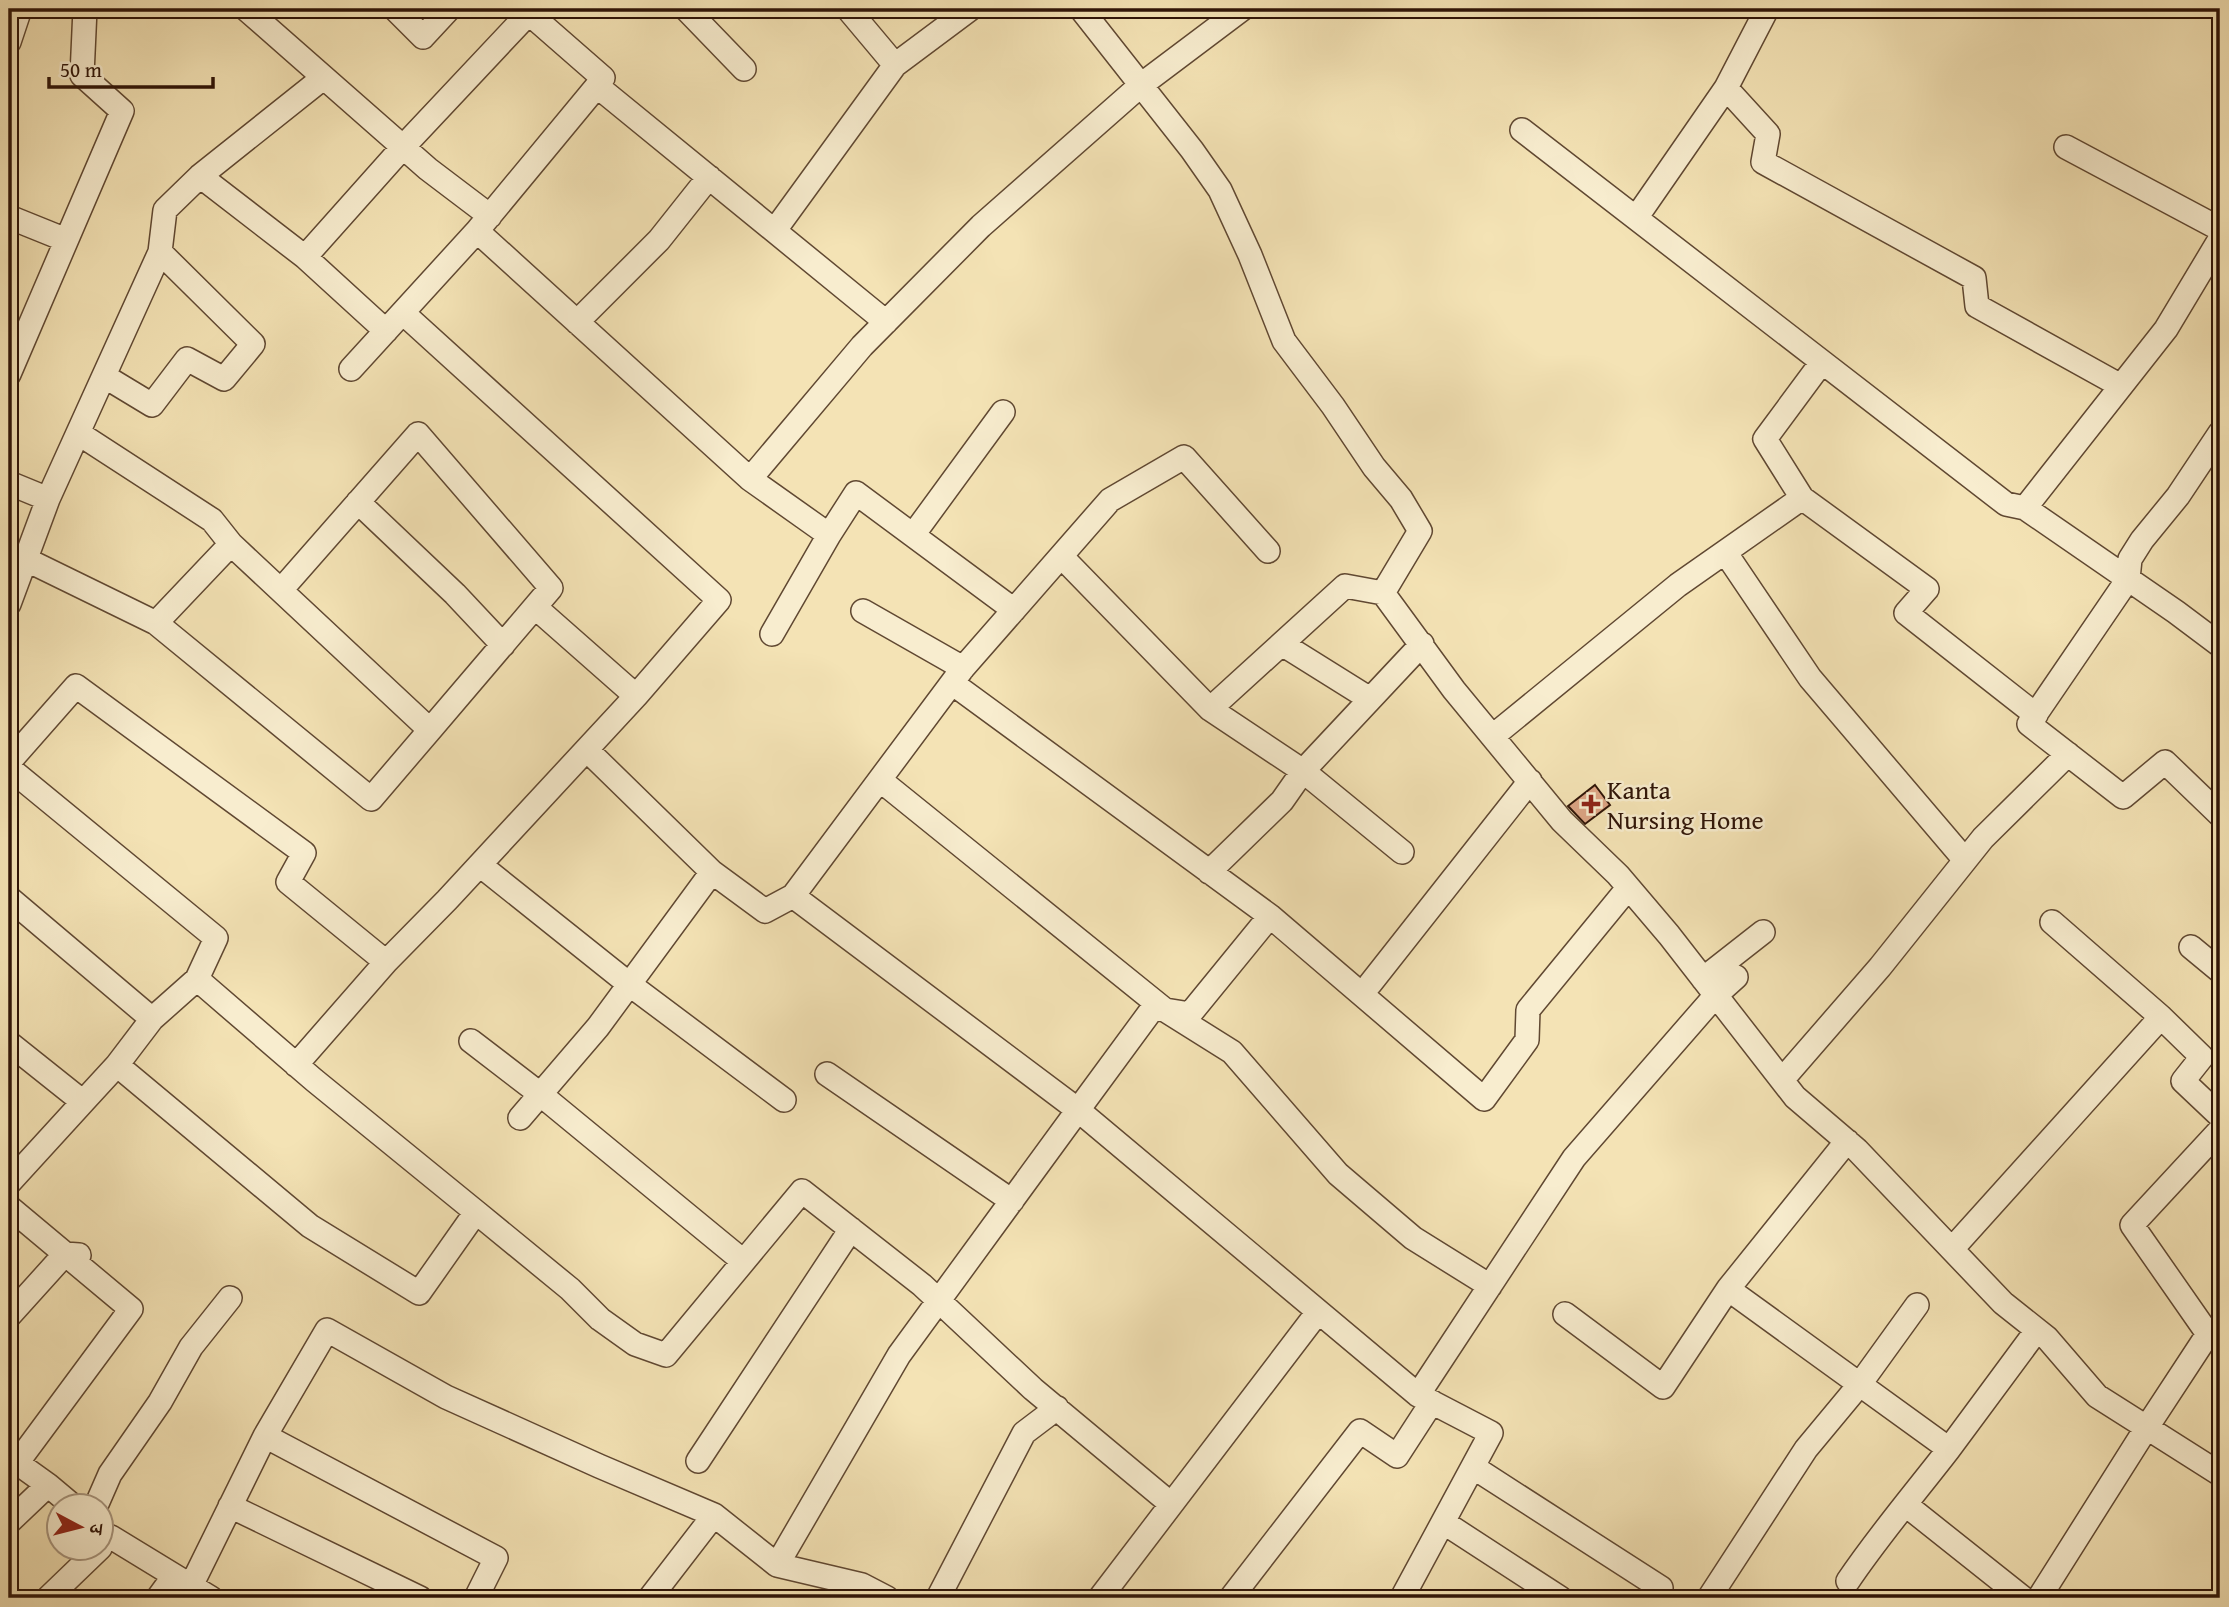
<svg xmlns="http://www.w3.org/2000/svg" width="2229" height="1607" viewBox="0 0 2229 1607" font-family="'Gentium Book Plus','Noto Serif Devanagari',serif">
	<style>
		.building { fill: #dda585; stroke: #2f1407; stroke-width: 2 }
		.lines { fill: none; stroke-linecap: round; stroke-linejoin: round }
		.minor-casing { stroke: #604832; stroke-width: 26 }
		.minor { stroke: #f8edcf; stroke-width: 23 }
		.poi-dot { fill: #8f2418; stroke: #f8edcf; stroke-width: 2.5 }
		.labels { text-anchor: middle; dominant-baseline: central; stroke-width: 5; stroke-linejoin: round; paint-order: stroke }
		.poi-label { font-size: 26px; fill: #2f1407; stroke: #f8edcf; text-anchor: start }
	</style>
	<rect width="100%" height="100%" fill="#f4e3b5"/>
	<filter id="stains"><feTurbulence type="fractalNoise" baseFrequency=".00286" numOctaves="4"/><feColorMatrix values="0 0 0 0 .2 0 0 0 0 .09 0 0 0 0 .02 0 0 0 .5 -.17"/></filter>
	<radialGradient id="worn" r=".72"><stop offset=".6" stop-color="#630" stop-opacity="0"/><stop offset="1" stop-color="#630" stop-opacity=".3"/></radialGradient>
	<!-- building -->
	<path class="building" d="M1595,785L1610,805L1585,824L1568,806Z"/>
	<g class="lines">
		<defs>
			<path id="minor" d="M246,9L428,169L490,216
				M395,9L423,37L449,9
				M524,9L603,78
				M686,9L744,69
				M848,9L895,65
				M1081,9L1192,150L1220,190L1250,255L1284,341L1333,406L1374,467L1401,499L1420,531L1383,593L1454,690L1562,821L1618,875L1669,935L1795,1097L1857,1150L2003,1303L2047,1338L2097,1396L2220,1474
				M9,42L20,9
				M1726,88L1768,134L1763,162L1974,278L1977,306L2121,386
				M1522,130L2006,504L2025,508
				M2066,147L2220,229
				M200,176L305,257L386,331
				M9,217L66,240
				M1636,218L1726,88L1767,9
				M775,230L895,65L970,9
				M477,231L597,86L886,322
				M2220,239L2166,329L2025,508L2176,612L2220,645
				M160,252L165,210L200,176L323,78
				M305,257L403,147L528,14
				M403,313L719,600L636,696L535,607
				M577,322L659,240L709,177
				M351,369L477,231L750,479L862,346L981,226L1141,85L1242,9
				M9,374L122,111L82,75L85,9
				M78,433L212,520L231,544
				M2220,433L2178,496L2142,540L2130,559L2128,579L2029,724L2123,797L2165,762L2220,815
				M750,479L829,535L856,493L1014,610
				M9,483L48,499L160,252L253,344L224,379L187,359L152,405L104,376
				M1802,498L1765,439L1822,362
				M358,502L455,594L503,645
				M913,535L1003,412
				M1725,552L1810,678L1965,860
				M1061,556L1210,709L1345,586L1383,593
				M25,559L156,623L231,544L430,730L551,588L418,434L281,590
				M9,604L48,499
				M863,611L963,668
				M156,623L371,799L430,730
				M772,634L829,535
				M1282,644L1370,699
				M952,683L1270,916
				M1210,709L1303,771L1402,852
				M1493,736L1678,585L1802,498L1927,589L1906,613L2036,715
				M587,750L712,872L765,911L793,896
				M9,762L76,686L304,853L288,882L386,962L447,900L636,696
				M9,768L216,938L197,979
				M880,780L1165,1010L1232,1052L1338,1174L1413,1238L1490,1286
				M480,865L629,984L784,1100
				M1209,872L1282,801L1303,771L1422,644
				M9,898L152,1019
				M2191,947L2220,971
				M1703,979L1763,932
				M1370,984L1530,781
				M2161,1017L2202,1057L2183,1081L2220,1116
				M471,1041L540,1094L743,1261
				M9,1043L83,1102L9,1183
				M296,1065L386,962
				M827,1074L1012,1201
				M1782,1080L1880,967L1983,838L2068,754
				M83,1102L117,1065L310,1226L419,1293L476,1212L314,1080L197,979L152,1019L117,1065
				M520,1118L598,1027L712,872
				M1847,1141L1728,1289L1949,1449L2037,1330
				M9,1207L131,1309L17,1463
				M476,1212L570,1289L600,1319L635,1344L666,1355L802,1191L922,1285L1033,1389L1171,1504
				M1952,1249L2161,1017L2052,922
				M1565,1314L1663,1387L1728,1289
				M9,1316L65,1254L79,1255
				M1418,1395L1078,1110L1153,1008L1190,1014L1270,916L1484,1099L1527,1040L1528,1010L1628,888
				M265,1436L327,1330L446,1397L599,1466L714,1515L650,1598
				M9,1457L48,1485L9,1522
				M698,1461L851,1229
				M1473,1467L1661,1588
				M48,1485L73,1506
				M1906,1505L2023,1598
				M96,1506L110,1474L160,1402L191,1347L230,1298
				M230,1506L420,1598
				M714,1515L777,1565
				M1443,1522L1560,1598
				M111,1537L211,1598
				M1848,1581C1879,1535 1915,1493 1949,1449
				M191,1586L265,1436L496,1558L476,1598
				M48,1598L100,1548
				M158,1598L174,1576
				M887,1598L862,1585L777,1565L899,1355L1078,1110L793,896L963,668L1110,500L1184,457L1268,551
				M938,1598L1024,1433L1057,1408
				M1100,1598L1318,1312
				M1231,1598L1360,1431L1397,1456L1432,1402
				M1402,1598L1491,1433L1418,1395L1574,1158L1716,995L1736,977
				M1709,1598L1806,1449L1860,1384L1917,1305
				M2039,1598L2147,1427L2208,1334L2132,1225L2220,1130"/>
		</defs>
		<!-- minor casing -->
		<use href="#minor" class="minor-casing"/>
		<!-- minor -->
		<use href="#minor" class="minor"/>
	</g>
	<!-- markers -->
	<path class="poi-dot" d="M1587.5 793.5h7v7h7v7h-7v7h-7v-7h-7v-7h7z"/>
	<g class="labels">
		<!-- poi labels -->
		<g class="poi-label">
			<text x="1607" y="789">Kanta<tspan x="1607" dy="30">Nursing Home</tspan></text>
		</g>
	</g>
	<!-- margin -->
	<rect width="2229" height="1607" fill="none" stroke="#f4e3b5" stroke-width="35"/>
	<rect x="10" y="10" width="2208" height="1586" fill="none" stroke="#2f1407" stroke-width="3.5"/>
	<rect x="18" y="18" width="2194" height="1572" fill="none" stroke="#2f1407" stroke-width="2"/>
	<!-- north arrow -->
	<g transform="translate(80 1527) rotate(97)"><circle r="33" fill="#f8edcf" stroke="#a8967f" stroke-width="2"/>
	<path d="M0-5L12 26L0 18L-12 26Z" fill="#8f2418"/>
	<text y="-10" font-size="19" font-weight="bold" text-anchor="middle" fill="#2f1407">उ</text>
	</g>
	<!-- scale -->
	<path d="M49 77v10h164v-10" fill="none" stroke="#2f1407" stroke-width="3.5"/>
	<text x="60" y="77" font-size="21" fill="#2f1407" stroke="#f8edcf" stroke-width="5" paint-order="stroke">50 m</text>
	<rect width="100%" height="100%" filter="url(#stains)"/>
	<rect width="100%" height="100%" fill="url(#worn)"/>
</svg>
